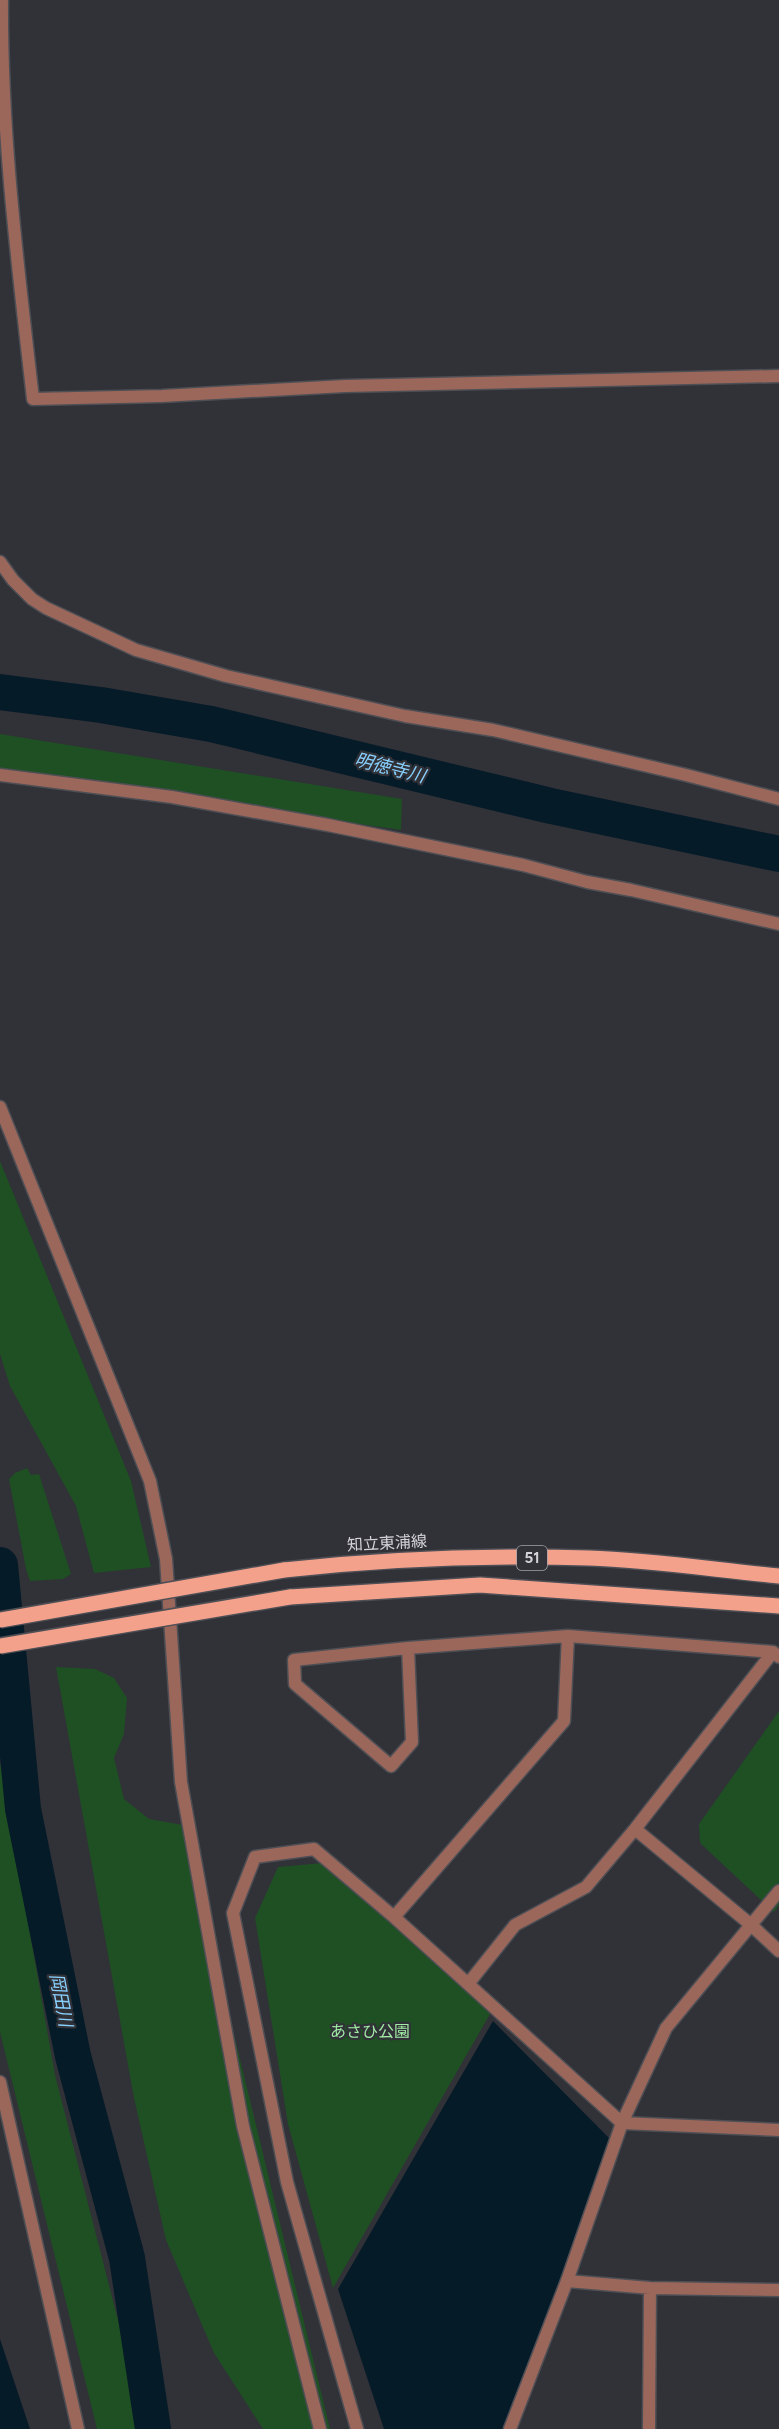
<svg xmlns="http://www.w3.org/2000/svg" width="779" height="2429" viewBox="0 0 779 2429" font-family="Figtree,'Noto Sans JP',sans-serif">
	<style>
		.green { fill: #1f5023 }
		.water { fill: #061b28 }
		.lines { fill: none; stroke-linecap: round; stroke-linejoin: round }
		.river { stroke: #061b28; stroke-width: 36 }
		.street-casing { stroke: #4e4e55; stroke-width: 15 }
		.primary-casing { stroke: #4e4e55; stroke-width: 18 }
		.street { stroke: #9a675a; stroke-width: 12 }
		.primary { stroke: #f4a18c; stroke-width: 15 }
		.primary-bridge-casing { stroke: #4e4e55; stroke-width: 18; stroke-linecap: butt }
		.primary-bridge { stroke: #f4a18c; stroke-width: 15 }
		.labels { text-anchor: middle; dominant-baseline: central; stroke-width: 4.5; stroke-linejoin: round; paint-order: stroke }
		.shield { fill: #313138; stroke: #a3a2a8; stroke-width: 1.5 }
		.shield-label { font-size: 15px; font-weight: bold; fill: #d4d3d8 }
		.street-label { font-size: 16px; fill: #d4d3d8; stroke: #313138 }
		.park-label { font-size: 16px; fill: #a0eaa3; stroke: #313138 }
		.water-label { font-size: 18px; font-style: italic; fill: #88d1ff; stroke: #313138 }
	</style>
	<rect width="100%" height="100%" fill="#313138"/>
	<!-- green -->
	<path class="green" d="M0,734L402,799L401,830L35,778L0,775Z
		M0,1161L131,1481L151,1567L94,1573L76,1506L10,1386L0,1354Z
		M27,1468L31,1475L39,1474L71,1574L63,1579L30,1581L26,1569L9,1479L15,1473Z
		M56,1667L95,1669L114,1678L127,1698L124,1734L114,1758L124,1799L149,1819L183,1825L330,2429H263L214,2353L166,2240L134,2098Z
		M779,1711V1905L774,1912L700,1843L699,1824Z
		M0,1763L55,2075L129,2363L138,2429H97L0,2032Z
		M334,1862L490,2014L333,2288L288,2124L255,1918L278,1867Z"/>
	<!-- water -->
	<path class="water" d="M493,2021L609,2138L512,2429H384L338,2289Z
		M0,2339L30,2429H0Z"/>
	<g class="lines">
		<!-- river -->
		<path class="river" d="M0,692L101,705L211,724L551,806L779,854
			M0,1565L23,1809L73,2056L127,2258L153,2429"/>
		<defs>
			<path id="street" d="M2,0C1,134 18,267 33,399L162,396L345,386L779,376
				M0,562L13,580L32,599L46,608L136,650L226,676L405,716L493,730L686,775L779,799
				M0,775L172,797L328,825L523,865L587,882L631,890L779,924
				M0,1107L150,1481L166,1559L181,1782L208,1932L243,2126L320,2429
				M408,1648L412,1742L391,1766L295,1684L294,1660L408,1648L568,1636L773,1652L779,1657
				M635,1829L750,1924L779,1951
				M394,1917L564,1721L568,1636
				M468,1984L515,1925L586,1887L635,1829L773,1652
				M0,2082L78,2429
				M567,2281L650,2288L779,2290
				M357,2429L287,2182L233,1913L255,1857L314,1849L394,1917L622,2123L779,2130
				M510,2429L567,2281L622,2123L666,2028L779,1891
				M649,2429L650,2288"/>
			<path id="primary" d="M284,1570C385,1559 487,1555 589,1558C652,1560 716,1570 779,1576
				M290,1597L480,1585L779,1606"/>
		</defs>
		<!-- street casing -->
		<use href="#street" class="street-casing"/>
		<!-- primary casing -->
		<use href="#primary" class="primary-casing"/>
		<!-- street -->
		<use href="#street" class="street"/>
		<!-- primary -->
		<use href="#primary" class="primary"/>
		<defs>
			<path id="primary-bridge" d="M0,1620L284,1570
				M0,1646L290,1597"/>
		</defs>
		<!-- primary-bridge casing -->
		<use href="#primary-bridge" class="primary-bridge-casing"/>
		<!-- primary-bridge -->
		<use href="#primary-bridge" class="primary-bridge"/>
	</g>
	<g class="labels">
		<!-- shield labels -->
		<rect class="shield" x="517" y="1546" width="30" height="24" rx="4.5"/>
		<g class="shield-label">
			<text x="532" y="1558">51</text>
		</g>
		<!-- street labels -->
		<g class="street-label">
			<text transform="translate(387 1543) rotate(-3)">知立東浦線</text>
		</g>
		<!-- park labels -->
		<g class="park-label">
			<text x="370" y="2031">あさひ公園</text>
		</g>
		<!-- water labels -->
		<g class="water-label">
			<text transform="translate(390 768) rotate(14)">明徳寺川</text>
			<text transform="translate(61 2000) rotate(79)">岡田川</text>
		</g>
	</g>
</svg>
